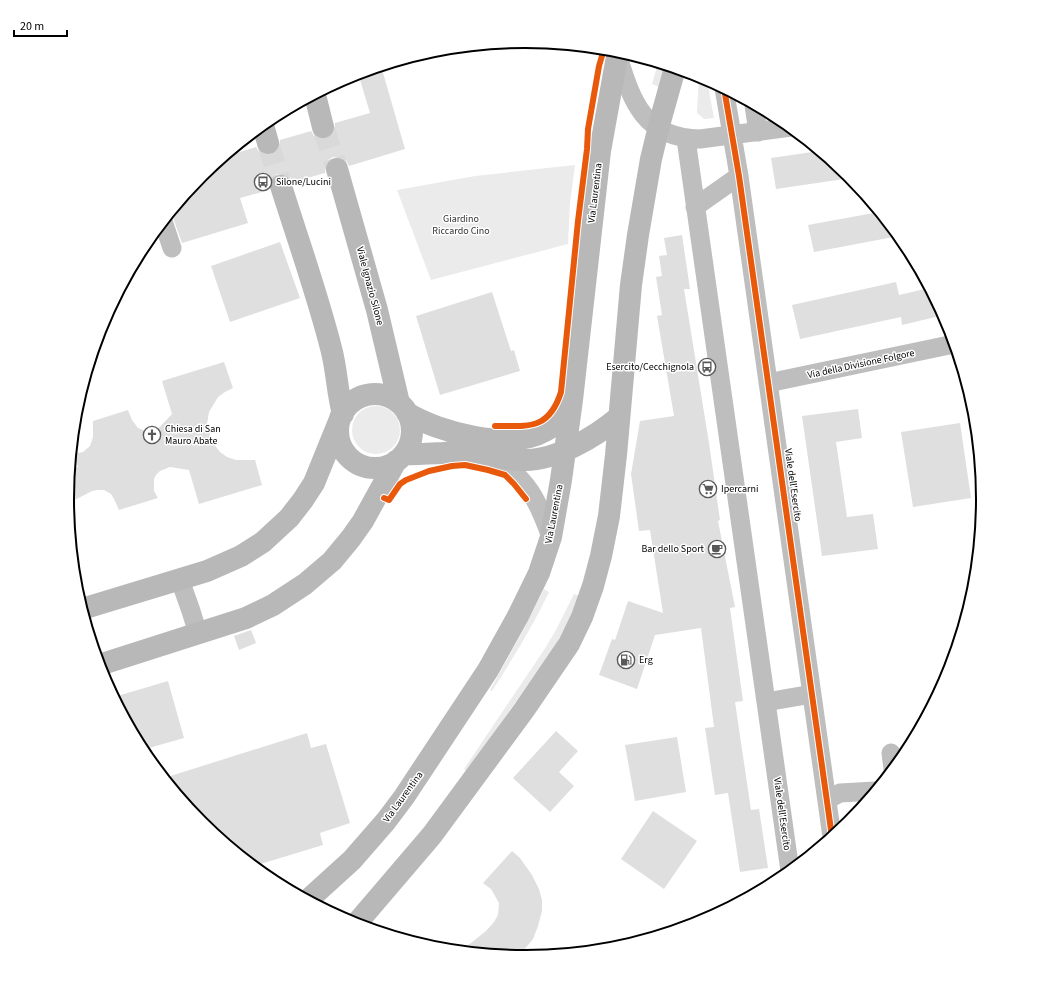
<svg xmlns="http://www.w3.org/2000/svg" width="1050" height="998" viewBox="0 0 1050 998" font-family="'Source Sans 3',sans-serif">
	<style>
		.green { fill: #ebebeb }
		.building { fill: #dfdfdf }
		.lines { fill: none; stroke-linecap: round; stroke-linejoin: round }
		.secondary-tunnel { stroke: #d9d9d9; stroke-width: 22; stroke-dasharray: 22 11; stroke-linecap: butt }
		.street { stroke: #bebebe; stroke-width: 19 }
		.secondary { stroke: #b8b8b8; stroke-width: 22 }
		.cycleway-casing { stroke: #fff; stroke-width: 8 }
		.cycleway { stroke: #e8590c; stroke-width: 6 }
		.labels { text-anchor: middle; dominant-baseline: central; stroke-width: 3; stroke-linejoin: round; paint-order: stroke }
		.poi-label { font-size: 10px; fill: #000; stroke: #fff; text-anchor: start }
		.street-label { font-size: 10px; fill: #000; stroke: #fff }
		.park-label { font-size: 10px; fill: #323232; stroke: #fff }
		.rim { fill: none; stroke: #000; stroke-width: 2 }
	</style>
	<rect width="100%" height="100%" fill="#fff"/>
	<!-- green -->
	<path class="green" d="M658,63L666,65L659,87L652,84Z
		M699,76L707,80L714,118L704,119L697,113Z
		M575,165L570,203L568,244L431,280L397,190L475,176Z
		M352 430a24 24 0 1 1 48 0a24 24 0 1 1-48 0Z
		M544,589L549,592C533,626 513,658 492,691L490,690L519,638Z
		M574,594L580,596L563,632L550,654L466,771L464,769L544,650L556,630Z"/>
	<!-- building -->
	<path class="building" d="M381,66L405,149L349,166L346,160L340,157H333L328,160L325,166V173L293,182L290,177L284,174H277L272,178L269,183V190L240,198L248,223L182,243L171,212L201,175L224,157L256,147L259,152L265,155H272L277,152L280,146V140L311,131L314,136L319,139H326L332,136L335,131V123L370,113L358,73Z
		M819,151L851,178L776,189L771,158Z
		M879,212L899,236L814,252L808,225Z
		M682,235L690,289H684L709,443L720,520L718,521L735,607L730,608L743,701L735,702L751,810L759,809L768,868L740,872L728,793L715,795L705,728L714,727L701,628L655,635L637,689L599,675L612,639L615,640L628,601L663,613L650,530L639,531L631,474L640,421L674,416L657,316L662,315L656,277L662,276L659,256L667,255L664,238Z
		M280,242L300,298L230,322L211,266Z
		M896,282L899,295L929,288L944,315L902,325L901,317L800,339L792,305Z
		M492,292L511,351L514,350L520,371L440,395L416,316Z
		M224,362L233,388L225,392L218,397L209,412L207,424L209,432L212,442L220,452L227,457L236,460H255L262,485L199,504L189,470L170,467L160,471L156,475L154,479V491L158,498L119,510L114,499L111,494L104,490H98L92,491L67,504L70,470L78,467L74,454L83,452L90,446L93,437V421L128,410L132,420L138,428L148,432L158,429L172,414L162,381Z
		M858,409L862,438L836,442L847,517L873,514L878,549L822,556L802,416Z
		M960,423L971,498L913,507L901,432Z
		M251,630L256,643L239,650L234,636Z
		M168,681L184,738L142,750L114,697Z
		M556,731L578,751L559,772L574,786L550,812L513,778Z
		M307,733L311,748L326,744L350,823L320,833L323,845L254,866L201,823L164,778Z
		M677,737L686,792L635,801L625,745Z
		M653,811L697,841L664,889L621,859Z
		M512,851L520,858L532,875L539,889L542,900V911L538,926L533,939L519,956L461,951L486,931L494,922L498,915L499,903L491,889L483,883Z"/>
	<g class="lines">
		<!-- secondary-tunnel -->
		<path class="secondary-tunnel" d="M323,127L337,169
			M268,143L281,186"/>
		<!-- street -->
		<path class="street" d="M617,54C632,101 643,138 700,139L791,127
			M724,88L739,176L832,837
			M754,105L758,132
			M686,139L790,871
			M695,207L739,176
			M163,221L172,248
			M768,383L954,344
			M496,458C528,480 538,501 551,537
			M180,580L191,611L198,634
			M766,702L812,694
			M891,753L893,769
			M827,800L840,793L875,791"/>
		<!-- secondary -->
		<path class="secondary" d="M315,95L323,127
			M263,125L268,143
			M337,169L377,310L399,403
			M281,186C298,240 317,293 331,348C337,370 337,392 343,414
			M338 431a37 37 0 1 1 74 0a37 37 0 1 1-74 0Z
			M407,413C440,433 510,451 545,431C557,425 564,412 571,401
			M404,454C417,455 430,453 443,453C453,452 462,453 471,453C489,454 506,460 525,460C557,460 595,437 619,417
			M82,609L207,571L241,556L263,542L289,518L303,500L314,483L340,419
			M99,665L246,618L273,605L305,584L332,561L351,538L363,521L396,461
			M308,900L352,860L386,821L404,797L488,670L518,616L539,573L551,537L561,480L572,400L600,151L618,51
			M356,924L432,835L524,710L569,644L582,617L593,586L601,556L609,516L616,455L631,285L638,235L651,159L661,118L675,68"/>
		<defs>
			<path id="cycleway" d="M724,88L739,176L832,837
				M495,426C529,426 549,430 561,392L578,221L587,149L588,129L599,66L604,49
				M384,498L389,500L400,484L406,480L429,471L452,466L465,465L488,470L505,475L514,484L526,499"/>
		</defs>
		<!-- cycleway casing -->
		<use href="#cycleway" class="cycleway-casing"/>
		<!-- cycleway -->
		<use href="#cycleway" class="cycleway"/>
	</g>
	<!-- icons -->
	<defs>
		<symbol id="bus-ring" viewBox="-11 -11 22 22"><circle r="9.5" fill="#fff" stroke="#595959" stroke-width="1.5"/><path d="M-5-6H5V4H4V6H2V4H-2V6H-4V4H-5ZM-3.5-4V0h7V-4ZM-3.5 1.2v1.5H-2V1.2ZM2 1.2v1.5H3.5V1.2Z" fill="#595959"/></symbol>
		<symbol id="church-ring" viewBox="-11 -11 22 22"><circle r="9.5" fill="#fff" stroke="#595959" stroke-width="1.5"/><path d="M-1.2-6h2.4v3.5h3.3v2.4h-3.3V6h-2.4V-.1h-3.3v-2.4h3.3Z" fill="#595959"/></symbol>
		<symbol id="supermarket-ring" viewBox="-11 -11 22 22"><circle r="9.5" fill="#fff" stroke="#595959" stroke-width="1.5"/><path d="M-6-5.5h2.5l.6 2H6L4.5 2H-2.5L-4.4-4H-6ZM-1.5 3.2a1.3 1.3 0 1 0 .1 0ZM3 3.2a1.3 1.3 0 1 0 .1 0Z" fill="#595959"/></symbol>
		<symbol id="cafe-ring" viewBox="-11 -11 22 22"><circle r="9.5" fill="#fff" stroke="#595959" stroke-width="1.5"/><path d="M-5.5-4.5H6V0H3Q3 3.5 0 3.5H-2.5Q-5.5 3.5-5.5 0ZM3-3.2v2h1.7v-2ZM-6 4.5H4V6H-6Z" fill="#595959"/></symbol>
		<symbol id="fuel-ring" viewBox="-11 -11 22 22"><circle r="9.5" fill="#fff" stroke="#595959" stroke-width="1.5"/><path d="M-5.5-6h7V0h2V4h1.3V-2.5L3-4.5l.8-.8L6-3V5H2.5V1h-1V6h-7ZM-4.2-4.7v3.2H.2V-4.7Z" fill="#595959"/></symbol>
	</defs>
	<g fill-rule="evenodd">
		<use href="#bus-ring" x="253" y="172" width="20" height="20"/>
		<use href="#bus-ring" x="697" y="357" width="20" height="20"/>
		<use href="#church-ring" x="142" y="425" width="20" height="20"/>
		<use href="#supermarket-ring" x="698" y="479" width="20" height="20"/>
		<use href="#cafe-ring" x="707" y="539" width="20" height="20"/>
		<use href="#fuel-ring" x="616" y="650" width="20" height="20"/>
	</g>
	<g class="labels">
		<!-- poi labels -->
		<g class="poi-label">
			<text x="276" y="182">Silone/Lucini</text>
			<text x="694" y="367" text-anchor="end">Esercito/Cecchignola</text>
			<text x="165" y="429">Chiesa di San<tspan x="165" dy="12">Mauro Abate</tspan></text>
			<text x="721" y="489">Ipercarni</text>
			<text x="704" y="549" text-anchor="end">Bar dello Sport</text>
			<text x="639" y="660">Erg</text>
		</g>
		<!-- street labels -->
		<g class="street-label">
			<text transform="translate(595 193) rotate(-83)">Via Laurentina</text>
			<text transform="translate(370 286) rotate(75)">Viale Ignazio Silone</text>
			<text transform="translate(861 364) rotate(-12)">Via della Divisione Folgore</text>
			<text transform="translate(793 485) rotate(82)">Viale dell'Esercito</text>
			<text transform="translate(554 514) rotate(-79)">Via Laurentina</text>
			<text transform="translate(403 797) rotate(-54)">Via Laurentina</text>
			<text transform="translate(782 814) rotate(82)">Viale dell'Esercito</text>
		</g>
		<!-- park labels -->
		<g class="park-label">
			<text x="461" y="219">Giardino<tspan x="461" dy="12">Riccardo Cino</tspan></text>
		</g>
	</g>
	<!-- crop -->
	<path d="M0 0H1050V998H0ZM74 499a451 451 0 1 1 902 0a451 451 0 1 1-902 0Z" fill="#fff" fill-rule="evenodd"/>
	<path class="rim" d="M74 499a451 451 0 1 1 902 0a451 451 0 1 1-902 0Z"/>
	<!-- scale -->
	<path d="M14 30v6h53v-6" fill="none" stroke="#000000" stroke-width="2"/>
	<text x="20" y="30" font-size="12" fill="#000000" stroke="#ffffff" stroke-width="3" paint-order="stroke">20 m</text>
</svg>
